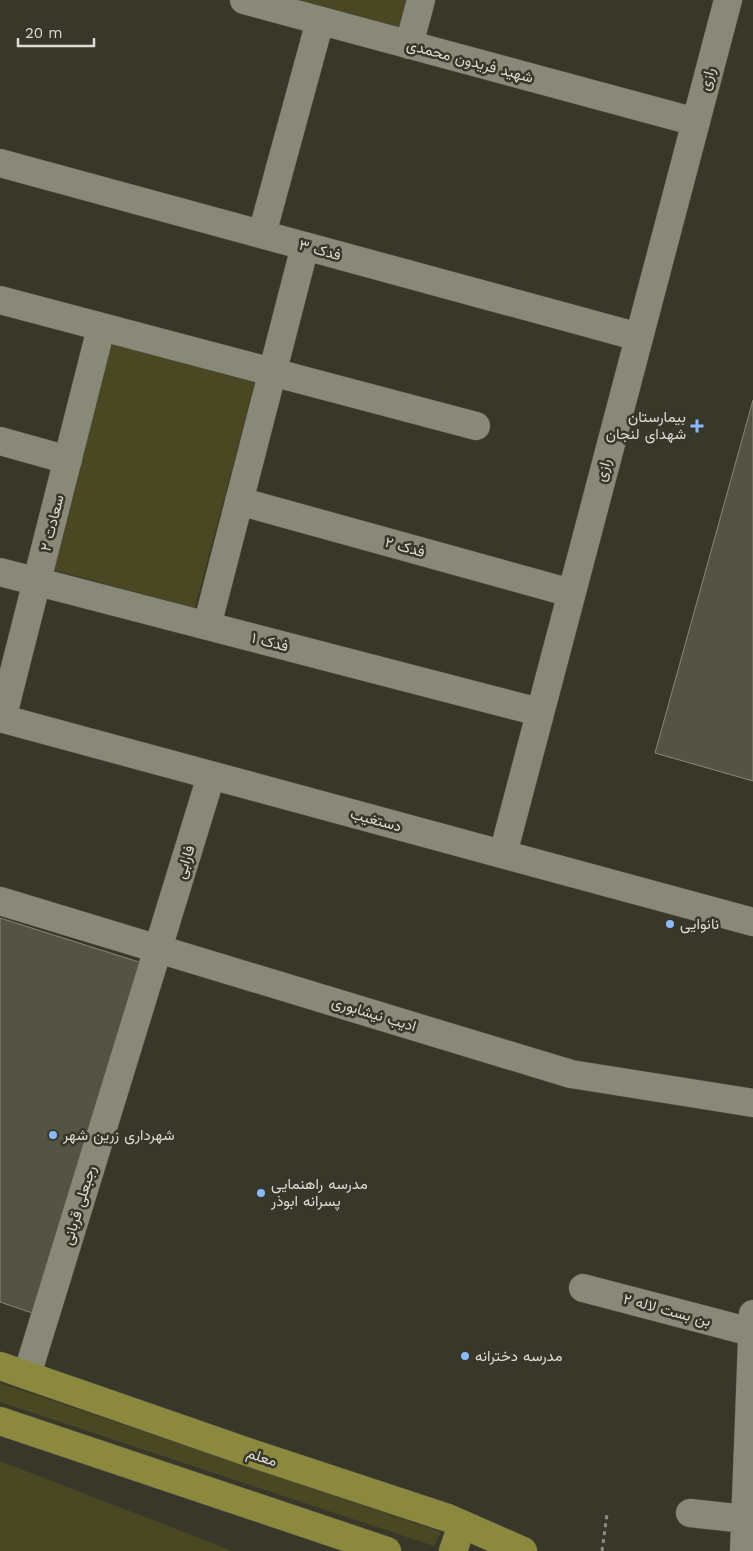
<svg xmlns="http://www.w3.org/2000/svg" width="753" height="1551" viewBox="0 0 753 1551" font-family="'Work Sans',Vazirmatn,sans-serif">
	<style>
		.green { fill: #494822 }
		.building { fill: #545445; stroke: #888878 }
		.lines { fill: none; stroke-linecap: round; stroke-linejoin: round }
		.minor-casing { stroke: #545448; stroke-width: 29 }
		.major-casing { stroke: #545448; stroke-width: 29 }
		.path { stroke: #8c8c81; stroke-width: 3; stroke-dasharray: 4 4; stroke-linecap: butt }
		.minor { stroke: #898979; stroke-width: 28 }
		.major { stroke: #8c893f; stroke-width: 28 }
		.poi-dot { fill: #8bbafc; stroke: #38382a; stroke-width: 2 }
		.labels { text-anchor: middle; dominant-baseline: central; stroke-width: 5; stroke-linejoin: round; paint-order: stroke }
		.street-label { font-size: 15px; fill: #dcdcd3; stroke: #38382a }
		.poi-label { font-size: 15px; fill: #dcdcd3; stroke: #38382a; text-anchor: start }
	</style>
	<rect width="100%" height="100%" fill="#38382a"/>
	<!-- green -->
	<path class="green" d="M282,0H409L401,31Z
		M110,343L255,382L195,608L54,570Z
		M0,1383L441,1532L434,1546L0,1402Z
		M0,1461L233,1551H0Z"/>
	<!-- building -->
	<path class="building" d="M753,400V781L655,753Z
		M0,918L161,969L47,1318L0,1302Z"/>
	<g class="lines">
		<defs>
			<path id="minor" d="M244,0L696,122
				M409,45L421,0
				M0,163L639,337
				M262,234L320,21
				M0,300L476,426
				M0,441L68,460
				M239,501L571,593
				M0,572L539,712
				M207,626L305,246
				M0,718L753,922
				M2,719L101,328
				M503,854L728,0
				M0,901L571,1074L753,1103
				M583,1288L751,1332
				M27,1375L211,776
				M690,1513L745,1519
				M744,1551L753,1314"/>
			<path id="major" d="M0,1366L242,1450L448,1518L523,1551
				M0,1421L387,1551
				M453,1551L462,1525"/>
		</defs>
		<!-- minor casing -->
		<use href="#minor" class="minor-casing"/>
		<!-- major casing -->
		<use href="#major" class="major-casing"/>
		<!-- path -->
		<path class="path" d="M602,1551L607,1514"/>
		<!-- minor -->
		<use href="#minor" class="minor"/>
		<!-- major -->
		<use href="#major" class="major"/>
	</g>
	<!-- markers -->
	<g class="poi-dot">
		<path d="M694.5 418.5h5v5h5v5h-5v5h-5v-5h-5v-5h5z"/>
		<circle cx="670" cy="924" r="5"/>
		<circle cx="53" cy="1135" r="5"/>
		<circle cx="261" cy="1193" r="5"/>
		<circle cx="465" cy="1356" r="5"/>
	</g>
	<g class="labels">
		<!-- street labels -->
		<g class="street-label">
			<text transform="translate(470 61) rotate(15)">شهید فریدون محمدی</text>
			<text transform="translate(707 79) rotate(-75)">رازی</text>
			<text transform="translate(320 250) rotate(15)">فدک ۳</text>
			<text transform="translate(603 470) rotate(-75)">رازی</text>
			<text transform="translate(52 523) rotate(-76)">سعادت ۲</text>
			<text transform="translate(405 547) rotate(15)">فدک ۲</text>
			<text transform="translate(270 642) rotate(14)">فدک ۱</text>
			<text transform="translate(376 820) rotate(15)">دستغیب</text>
			<text transform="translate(185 862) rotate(-73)">فارابی</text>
			<text transform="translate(374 1014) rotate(17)">ادیب نیشابوری</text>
			<text transform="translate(79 1205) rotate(-73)">رجبعلی قربانی</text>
			<text transform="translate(667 1310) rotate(15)">بن بست لاله ۲</text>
			<text transform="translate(262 1457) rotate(18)">معلم</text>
		</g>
		<!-- poi labels -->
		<g class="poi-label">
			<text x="686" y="417" text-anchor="end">بیمارستان<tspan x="686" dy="17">شهدای لنجان</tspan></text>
			<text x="680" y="924">نانوایی</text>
			<text x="63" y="1135">شهرداری زرین شهر</text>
			<text x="271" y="1184">مدرسه راهنمایی<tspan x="271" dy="17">پسرانه ابوذر</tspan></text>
			<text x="475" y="1356">مدرسه دخترانه</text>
		</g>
	</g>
	<!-- scale -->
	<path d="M18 38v8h76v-8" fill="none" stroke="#dcdcd3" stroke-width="2.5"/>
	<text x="25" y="38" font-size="15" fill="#dcdcd3" stroke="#38382a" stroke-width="4" paint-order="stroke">20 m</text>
</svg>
